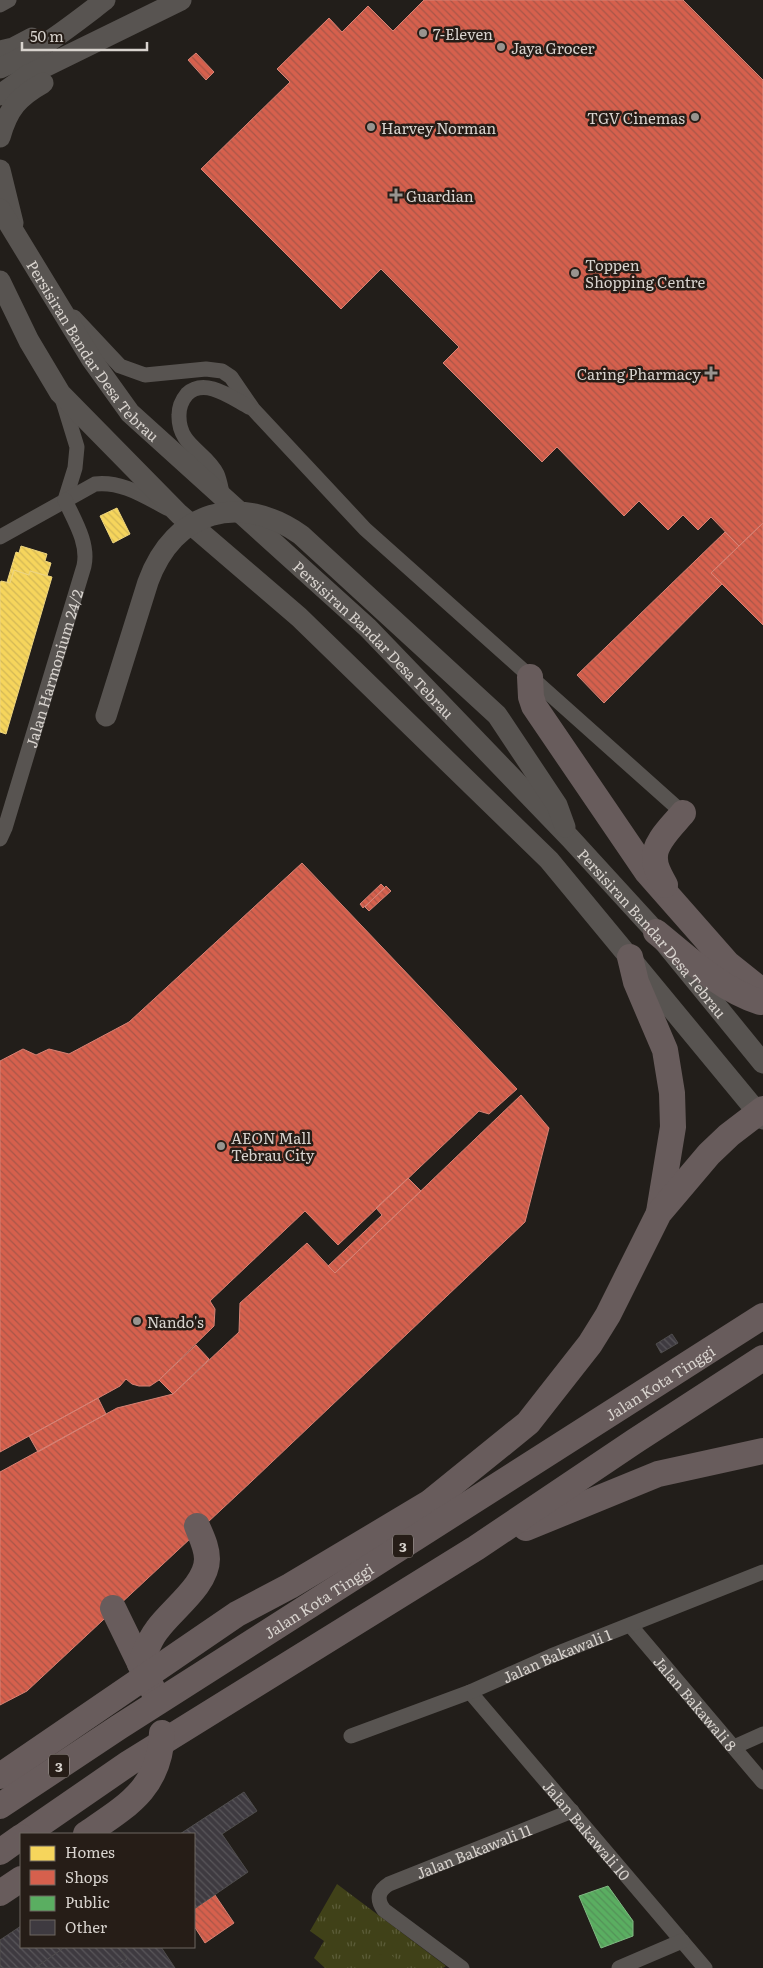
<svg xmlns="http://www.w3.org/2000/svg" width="763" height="1968" viewBox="0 0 763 1968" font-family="Literata,serif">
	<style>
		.grass { fill: url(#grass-tufts) }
		.pitch { fill: #404118 }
		.homes { fill: url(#homes-back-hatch); stroke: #edd47e }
		.shops { fill: url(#shops-back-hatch); stroke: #d78274 }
		.public { fill: url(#public-back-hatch); stroke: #80b982 }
		.building { fill: url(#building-back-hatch); stroke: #4f4d4d }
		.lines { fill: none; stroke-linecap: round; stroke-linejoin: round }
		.street { stroke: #585451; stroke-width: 15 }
		.secondary { stroke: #585451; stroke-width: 21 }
		.highway { stroke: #685c5c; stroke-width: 26 }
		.poi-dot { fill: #98948f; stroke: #261d17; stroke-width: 2 }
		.labels { text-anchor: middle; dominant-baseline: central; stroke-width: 5; stroke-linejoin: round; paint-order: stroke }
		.shield { fill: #261d17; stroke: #a39c97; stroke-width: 1 }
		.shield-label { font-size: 14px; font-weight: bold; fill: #d8d3ce }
		.poi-label { font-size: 15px; fill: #d8d3ce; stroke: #261d17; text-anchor: start }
		.street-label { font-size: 15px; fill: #d8d3ce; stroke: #261d17 }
	</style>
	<defs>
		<pattern id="grass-tufts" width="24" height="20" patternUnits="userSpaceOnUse" patternTransform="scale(1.25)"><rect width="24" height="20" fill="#404118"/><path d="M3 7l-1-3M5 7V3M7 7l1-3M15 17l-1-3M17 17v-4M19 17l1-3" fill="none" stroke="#5b5c38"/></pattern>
		<pattern id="homes-back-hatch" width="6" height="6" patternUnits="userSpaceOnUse" patternTransform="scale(1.25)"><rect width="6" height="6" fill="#f6d55c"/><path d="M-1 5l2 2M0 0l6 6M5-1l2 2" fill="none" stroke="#d2b756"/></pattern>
		<pattern id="shops-back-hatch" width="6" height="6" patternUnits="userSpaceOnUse" patternTransform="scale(1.25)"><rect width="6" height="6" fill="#d6604d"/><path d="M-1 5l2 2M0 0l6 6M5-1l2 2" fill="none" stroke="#a95648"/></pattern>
		<pattern id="public-back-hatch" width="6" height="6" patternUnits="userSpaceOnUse" patternTransform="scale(1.25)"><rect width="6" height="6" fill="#5aae61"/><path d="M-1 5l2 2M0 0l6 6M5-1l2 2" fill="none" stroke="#549258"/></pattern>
		<pattern id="building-back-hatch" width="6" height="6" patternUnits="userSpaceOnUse" patternTransform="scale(1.25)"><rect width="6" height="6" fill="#3e3a40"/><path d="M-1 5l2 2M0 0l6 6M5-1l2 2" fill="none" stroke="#59565a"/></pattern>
	</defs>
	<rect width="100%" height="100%" fill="#221e1a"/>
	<!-- grass -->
	<path class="grass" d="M337,1884L446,1966L443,1968H325L314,1958L324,1941L310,1931Z"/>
	<!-- pitch -->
	<path class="pitch" d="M386,1950L405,1968H364Z"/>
	<!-- homes -->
	<path class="homes" d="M117,508L130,534L113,543L100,516Z
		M21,546L47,554L45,561L51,563L47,576L30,571L29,575L14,570L10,583L7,582L16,552L19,553Z
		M14,570L29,575L30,571L52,577L6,734L0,732V583L1,581L10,583Z"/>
	<!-- shops -->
	<path class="shops" d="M424,0H683L763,80V523L739,546L711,517L698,530L683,515L668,530L639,501L624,516L557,447L542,462L443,363L459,347L381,269L341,309L201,169L290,82L277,69L329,18L342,32L368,6L393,31Z
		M196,53L214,72L206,80L188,60Z
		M763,523V625L711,573Z
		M725,532L739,546L711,573L722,584L604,703L577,675Z
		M302,863L517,1089L489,1114L479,1111L338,1245L305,1211L210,1301L215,1309L214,1326L159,1380L150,1386H139L132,1384L126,1379L120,1386L0,1452V1061L23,1049L36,1055L49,1049L69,1054L129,1022Z
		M381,884L385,888L363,908L360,904Z
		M386,886L391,891L369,911L365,907Z
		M521,1095L549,1128L525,1222L252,1481L27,1691L0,1705V1472L117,1408L173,1394L239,1332L240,1303L307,1243L335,1273Z
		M408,1178L421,1191L335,1273L328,1266L382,1215L376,1208Z
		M196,1345L209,1359L173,1394L159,1380Z
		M98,1398L106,1414L38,1452L29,1436Z
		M215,1895L234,1923L205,1943L194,1926V1909Z"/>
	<!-- public -->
	<path class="public" d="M608,1886L633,1921V1936L601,1948L579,1896Z"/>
	<!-- building -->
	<path class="building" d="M672,1334L678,1343L661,1353L656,1344Z
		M244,1792L257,1811L222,1834L248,1872L194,1909V1834H180Z
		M21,1926V1947H161L175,1968H0V1940Z
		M65,1947H119L127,1959L115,1968H35Z"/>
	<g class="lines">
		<!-- street -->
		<g class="street">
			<path d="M0,5L9,0"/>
			<path d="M74,317L120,366L145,375L206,369L222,371L231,377L253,409L365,529L683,813"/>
			<path d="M62,398L77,447L75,468L65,500"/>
			<path d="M223,497C221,489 220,481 217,474C206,451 178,446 179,415C179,408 182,400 187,394C205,377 232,398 249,407"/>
			<path d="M0,537L95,484C122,481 144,496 167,508"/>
			<path id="s1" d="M0,839L5,828L84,566C89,543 74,520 65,500"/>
			<path id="s2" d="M630,1625L763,1782"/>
			<path id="s3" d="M470,1692L705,1968"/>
			<path id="s4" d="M351,1736L470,1692L551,1656L763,1572"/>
			<path d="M734,1747L763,1734"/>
			<path id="s5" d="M462,1968L384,1910C376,1899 378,1891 389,1884L572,1811"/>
			<path d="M619,1968L682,1941"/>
		</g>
		<!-- secondary -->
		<g class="secondary">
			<path d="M0,51L13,48L32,38"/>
			<path d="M0,68C39,52 72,25 105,0"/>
			<path d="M0,95L28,75L181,0"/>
			<path d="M0,137C8,109 18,97 43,83"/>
			<path d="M0,170L13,223"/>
			<path id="s6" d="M0,209L92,360L130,413L368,628L570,838L656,932L763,1063"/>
			<path d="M0,281L29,341L60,393L179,514L299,617L549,860L763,1119"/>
			<path d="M106,716L148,582C174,510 240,492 301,535L497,715L557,805L565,827"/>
		</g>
		<!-- highway -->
		<g class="highway">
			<path d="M530,677L531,697L534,706L647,872L728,964L757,987L763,990"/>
			<path d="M665,885C661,877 655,869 655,859C653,843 673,825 683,813"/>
			<path d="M656,932C688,958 720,989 760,1002"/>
			<path d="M630,957L636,982L665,1050L672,1093L673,1127L659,1212"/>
			<path d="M526,1528L658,1474L763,1451"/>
			<path d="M113,1608L153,1690"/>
			<path d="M140,1664C145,1653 149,1640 157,1630C171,1610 207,1585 207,1559C207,1547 201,1536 197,1526"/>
			<path d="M0,1776L237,1614L290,1586L429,1503L528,1423L590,1344L608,1315L659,1213L709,1154L729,1135L763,1109"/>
			<path id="s7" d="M0,1806L119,1727L763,1316"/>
			<path d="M26,1834L129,1763L476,1548L635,1441L763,1358"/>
			<path d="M86,1834C127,1806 160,1788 162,1733"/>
			<path d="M0,1852L21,1837"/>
			<path d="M0,1893L21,1879"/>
		</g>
	</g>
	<!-- markers -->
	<g class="poi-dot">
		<circle cx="423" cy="33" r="5"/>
		<circle cx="501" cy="47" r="5"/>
		<circle cx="695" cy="117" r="5"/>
		<circle cx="371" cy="127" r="5"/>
		<path d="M393.5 187.5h5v5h5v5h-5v5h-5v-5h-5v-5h5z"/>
		<circle cx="575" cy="273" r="5"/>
		<path d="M708.5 365.5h5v5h5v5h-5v5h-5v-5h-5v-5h5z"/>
		<circle cx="221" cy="1146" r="5"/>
		<circle cx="137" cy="1321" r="5"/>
	</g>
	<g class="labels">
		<!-- shield labels -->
		<g class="shield">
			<rect x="393" y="1534.5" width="20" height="23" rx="4"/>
			<rect x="49" y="1754.5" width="20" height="23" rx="4"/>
		</g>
		<g class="shield-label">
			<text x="403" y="1546">3</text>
			<text x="59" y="1766">3</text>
		</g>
		<!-- poi labels -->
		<g class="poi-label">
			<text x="433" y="33">7-Eleven</text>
			<text x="511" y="47">Jaya Grocer</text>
			<text x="685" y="117" text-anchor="end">TGV Cinemas</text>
			<text x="381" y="127">Harvey Norman</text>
			<text x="406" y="195">Guardian</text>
			<text x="585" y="264">Toppen<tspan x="585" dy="17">Shopping Centre</tspan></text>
			<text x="701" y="373" text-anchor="end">Caring Pharmacy</text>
			<text x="231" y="1137">AEON Mall<tspan x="231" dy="17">Tebrau City</tspan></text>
			<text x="147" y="1321">Nando's</text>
		</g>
		<!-- street labels -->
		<g class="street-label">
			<text stroke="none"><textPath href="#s6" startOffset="170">Persisiran Bandar Desa Tebrau</textPath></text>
			<text stroke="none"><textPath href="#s6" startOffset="575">Persisiran Bandar Desa Tebrau</textPath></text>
			<text stroke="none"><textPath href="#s1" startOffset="179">Jalan Harmonium 24/2</textPath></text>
			<text stroke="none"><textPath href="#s6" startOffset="980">Persisiran Bandar Desa Tebrau</textPath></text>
			<text stroke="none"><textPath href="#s7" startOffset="784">Jalan Kota Tinggi</textPath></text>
			<text stroke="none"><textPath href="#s7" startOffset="379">Jalan Kota Tinggi</textPath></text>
			<text stroke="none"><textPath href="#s4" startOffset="221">Jalan Bakawali 1</textPath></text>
			<text stroke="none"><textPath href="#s2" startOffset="102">Jalan Bakawali 8</textPath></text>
			<text stroke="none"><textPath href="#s3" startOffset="181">Jalan Bakawali 10</textPath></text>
			<text stroke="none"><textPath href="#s5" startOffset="219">Jalan Bakawali 11</textPath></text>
		</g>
	</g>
	<!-- legend -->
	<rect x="20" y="1833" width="175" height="115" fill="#261d17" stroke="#6d6660"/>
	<rect x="30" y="1846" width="25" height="15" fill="#f6d55c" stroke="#6d6660"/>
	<text x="65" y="1858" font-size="15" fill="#d8d3ce">Homes</text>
	<rect x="30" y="1870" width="25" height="15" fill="#d6604d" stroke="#6d6660"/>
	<text x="65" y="1883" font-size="15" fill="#d8d3ce">Shops</text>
	<rect x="30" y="1896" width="25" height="15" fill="#5aae61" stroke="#6d6660"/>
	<text x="65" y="1908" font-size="15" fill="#d8d3ce">Public</text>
	<rect x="30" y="1920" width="25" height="15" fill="#3e3a40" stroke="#6d6660"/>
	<text x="65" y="1933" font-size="15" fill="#d8d3ce">Other</text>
	<!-- scale -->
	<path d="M22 42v8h125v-8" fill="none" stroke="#d8d3ce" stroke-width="2.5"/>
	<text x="30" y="42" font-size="15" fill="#d8d3ce" stroke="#261d17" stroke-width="4" paint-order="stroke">50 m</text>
</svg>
